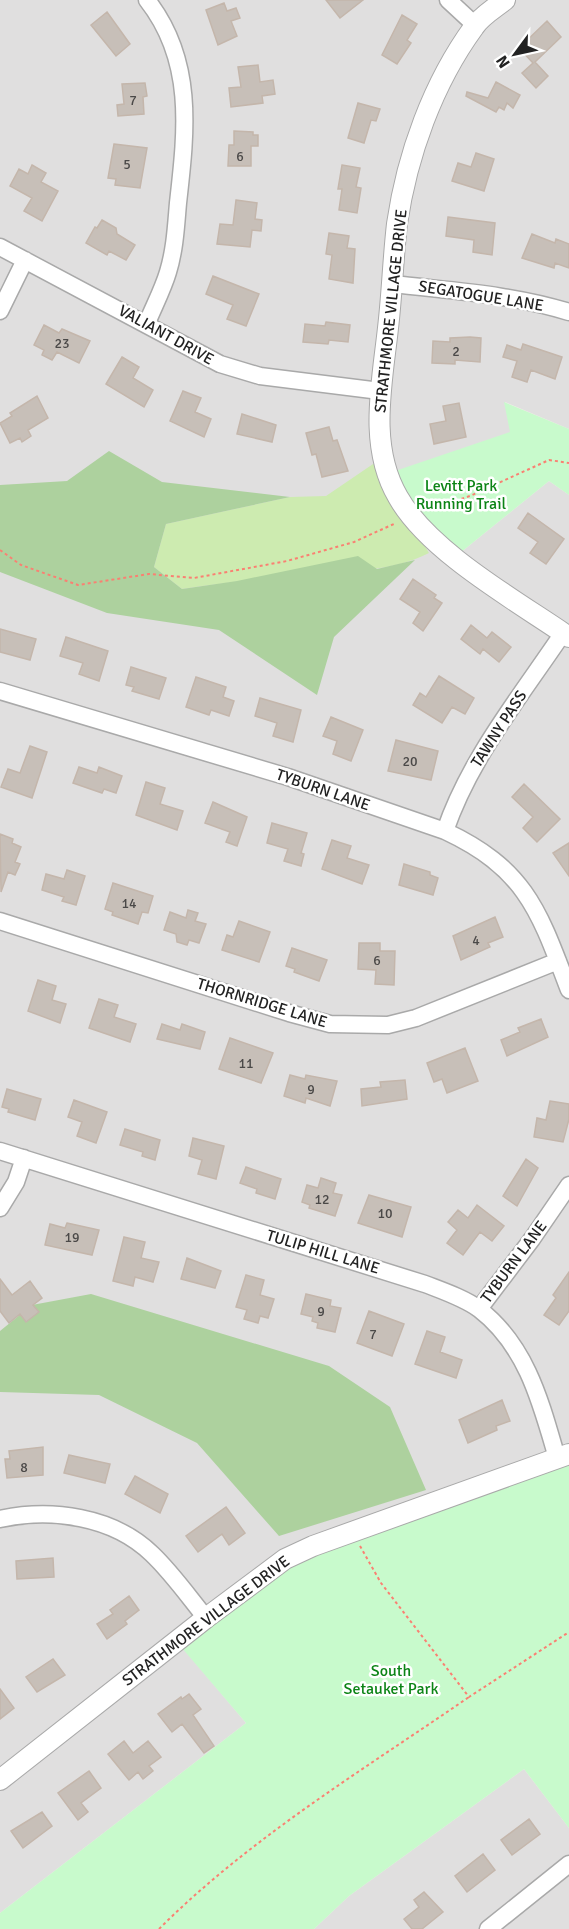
<svg xmlns="http://www.w3.org/2000/svg" width="569" height="1929" viewBox="0 0 569 1929" font-family="Signika,sans-serif">
	<style>
		.residential { fill: #e0dfdf }
		.grass { fill: #cdebb0 }
		.forest { fill: #add19e }
		.park { fill: #c8facc }
		.building { fill: #c7bfb8; stroke: #c4b6ab; stroke-width: 1.5 }
		.lines { fill: none; stroke-linecap: round; stroke-linejoin: round }
		.minor-casing { stroke: #a9a9a9; stroke-width: 19 }
		.tertiary-casing { stroke: #a9a9a9; stroke-width: 22 }
		.path { stroke: #fa8072; stroke-width: 2; stroke-dasharray: 3 3; stroke-linecap: butt }
		.minor { stroke: #fff; stroke-width: 16 }
		.tertiary { stroke: #fff; stroke-width: 20 }
		.labels { text-anchor: middle; dominant-baseline: central; stroke-width: 5; stroke-linejoin: round; paint-order: stroke }
		.number-label { font-size: 14px; fill: #4b4948 }
		.street-label { font-size: 16px; fill: #222; stroke: #fff }
		.park-label { font-size: 16px; fill: #0c8416; stroke: #fff }
	</style>
	<rect width="100%" height="100%" fill="#f2efe9"/>
	<!-- residential -->
	<path class="residential" d="M0,0H569V429L505,402L511,432L460,553L549,481L569,495V1454L177,1641L246,1723L0,1913Z
		M524,1769L569,1828V1929H314L349,1896Z"/>
	<!-- grass -->
	<path class="grass" d="M376,462L429,553C392,572 347,571 306,575C265,578 223,583 182,589L154,567L166,524L290,497L326,496Z"/>
	<!-- forest -->
	<path class="forest" d="M109,451L162,482L290,497L166,524L154,567L182,589L237,581L358,556L377,569L415,560L334,637L317,695L219,630L107,613L0,572V485L67,481Z
		M91,1294L329,1366L390,1407L426,1490L279,1536L197,1443L99,1395L0,1392V1331L32,1305Z"/>
	<!-- park -->
	<path class="park" d="M504,402L569,429V495L549,481L460,553L416,515L395,471L510,432Z
		M569,1454V1828L524,1769L349,1896L314,1929H0V1913L246,1723L176,1641L285,1559Z"/>
	<!-- building -->
	<path class="building" d="M326,0H363L340,18Z
		M224,3L227,11L236,8L240,18L231,21L237,36L218,45L206,10Z
		M107,12L130,44L116,56L91,25Z
		M402,15L417,24L407,40L411,43L397,64L382,55Z
		M547,21L561,37L535,62L548,76L536,88L522,73L533,63L519,48Z
		M258,65L260,82L273,80L275,94L262,96L263,103L231,107L229,88L241,87L238,67Z
		M496,82L520,95L513,108L507,103L504,110L499,107L496,112L466,96L467,92L488,98Z
		M145,83L147,96L143,97L144,114L118,116L117,105L124,104L122,84Z
		M358,103L380,109L376,121L371,120L364,143L348,138Z
		M234,131L253,132V135H258V146H251V166H228L229,145H234Z
		M114,144L147,148L140,188L115,185L116,179L108,178Z
		M476,153L494,159L484,191L452,181L458,163L471,167Z
		M32,165L46,173L41,182L58,191L42,221L24,211L32,198L10,186L19,169L28,174Z
		M342,165L360,168L356,187L361,188L357,213L339,210L342,189H338Z
		M236,200L257,203L255,219L262,220L261,231L252,230L250,247L217,244L220,224L233,225Z
		M448,217L495,223L492,255L473,252L474,240L446,236Z
		M102,220L116,228L117,234L135,245L126,260L109,251L107,255L86,243L95,227L97,228Z
		M329,233L349,236L347,248L355,249L353,283L329,279L332,255L326,254Z
		M532,234L555,243L556,239L569,244V268L555,263L554,268L522,258Z
		M213,276L259,294L246,326L227,319L233,305L206,294Z
		M326,322L350,325L348,342L329,340L328,344L303,342L305,324L325,326Z
		M44,325L59,333L62,329L90,341L79,363L57,352L52,360L42,355L44,350L34,345Z
		M470,337L481,338L480,362L455,360V364L432,363L433,341L450,342V338Z
		M523,344L562,357L555,379L531,370L527,382L512,377L517,361L503,357L507,345L521,350Z
		M122,357L139,367L133,378L153,390L144,407L106,384Z
		M183,391L201,398L195,412L211,419L204,437L170,421Z
		M37,396L48,418L28,430L31,436L22,442L20,438L10,443L0,423L12,416L10,413Z
		M459,403L466,437L434,444L430,424L446,421L443,406Z
		M242,414L276,425L272,442L237,434Z
		M329,427L333,441L337,440L348,471L322,477L316,454L312,455L306,433Z
		M528,513L564,539L546,564L530,553L538,542L518,528Z
		M413,579L436,595L434,598L442,603L423,631L413,623L420,612L400,599Z
		M471,625L487,638L492,632L511,647L499,662L483,649L480,654L461,639Z
		M0,629L36,639L30,660L0,652Z
		M66,637L108,651L99,681L79,674L83,663L60,656Z
		M131,667L166,678L159,699L132,691L134,687L126,685Z
		M439,676L474,698L465,714L452,707L442,723L413,705L420,693L426,697Z
		M196,677L226,687L223,697L234,701L229,716L211,710L209,715L186,707Z
		M260,698L301,710L293,742L273,736L277,723L255,716Z
		M331,717L363,730L351,761L333,754L337,741L323,736Z
		M396,740L438,751L431,780L388,771Z
		M30,746L47,752L32,798L1,787L8,769L20,773Z
		M79,767L97,773L99,767L122,776L116,793L104,789L102,793L73,783Z
		M146,782L165,788L160,804L183,811L177,830L136,815Z
		M524,784L560,819L537,842L523,828L533,817L512,797Z
		M213,802L247,817L237,846L226,842L230,832L205,823Z
		M272,823L307,833L301,853L304,854L301,866L284,861L288,849L267,843Z
		M0,834L13,839L12,843L21,847L15,862L20,864L15,875L8,872L1,892Z
		M332,840L351,846L347,858L369,865L362,884L322,869Z
		M569,843V876L553,853Z
		M404,864L430,872V875L438,878L433,895L399,885Z
		M67,870L85,876L76,905L62,901L64,897L42,890L46,874L64,879Z
		M113,883L153,896L148,913L142,912L138,924L112,915L113,912L105,909Z
		M188,910L198,913L195,921L206,924L199,943L189,940L187,945L177,942L176,934L164,930L170,912L186,918Z
		M495,917L503,937L488,943L490,947L461,960L453,936Z
		M239,921L270,932L259,962L222,950L227,935L233,937Z
		M359,943H380V951H395L394,985L375,984L376,970L358,969Z
		M292,948L327,960L319,981L294,972L295,969L286,966Z
		M38,980L56,986L52,1000L66,1004L60,1023L28,1011Z
		M99,999L118,1005L114,1017L136,1024L130,1042L89,1028Z
		M541,1019L548,1037L507,1056L501,1040L520,1032L518,1028Z
		M162,1024L180,1030L182,1024L205,1032L200,1049L157,1039Z
		M230,1038L273,1053L261,1083L219,1069Z
		M465,1048L478,1081L447,1093L442,1079L434,1082L427,1063Z
		M290,1075L305,1079L306,1075L337,1081L330,1106L306,1098L305,1103L284,1096Z
		M405,1080L407,1099L362,1106L361,1089L381,1087L380,1082Z
		M7,1089L41,1099L35,1120L8,1112L9,1109L2,1107Z
		M74,1100L107,1112L96,1143L77,1136L82,1122L68,1117Z
		M550,1101L569,1104V1119L563,1142L534,1137L537,1118L546,1120Z
		M125,1129L160,1140L155,1160L142,1156L143,1152L120,1145Z
		M193,1138L224,1146L216,1179L198,1174L202,1160L189,1156Z
		M526,1159L538,1168L517,1206L503,1196Z
		M246,1167L281,1179L275,1199L256,1193L257,1189L240,1183Z
		M321,1178L336,1183L333,1193L342,1195L335,1216L309,1208L310,1205L302,1202L307,1185L318,1188Z
		M369,1195L411,1207L402,1237L358,1223Z
		M477,1205L504,1226L492,1241L480,1232L463,1255L447,1243L457,1230L448,1222L458,1210L468,1218Z
		M67,1223L99,1230L92,1255L45,1245L50,1224L65,1228Z
		M124,1237L145,1242L141,1258L159,1262L153,1282L135,1277L133,1286L113,1281Z
		M187,1258L221,1271L215,1288L181,1279Z
		M569,1272V1311L559,1325L544,1315L556,1298L553,1295Z
		M246,1275L264,1280L260,1295L274,1299L268,1318L260,1316L258,1323L244,1319L247,1310L236,1307Z
		M0,1279L12,1295L30,1281L42,1298L33,1305L39,1312L26,1322L20,1314L9,1323L0,1311Z
		M306,1294L331,1300L330,1306L341,1308L335,1332L317,1328L318,1323L312,1321L313,1317L301,1314Z
		M369,1311L404,1324L392,1356L357,1343Z
		M427,1331L445,1337L440,1352L462,1360L456,1378L415,1364Z
		M502,1400L510,1421L496,1426L497,1430L468,1443L459,1420Z
		M43,1447V1475L7,1478L5,1459H10L9,1451Z
		M69,1455L110,1464L105,1483L64,1473Z
		M135,1476L168,1494L160,1513L125,1494Z
		M226,1507L245,1533L229,1545L222,1534L198,1552L186,1536Z
		M53,1558L54,1577L17,1579L16,1561Z
		M129,1596L139,1610L125,1621L127,1624L107,1639L97,1624L113,1614L110,1610Z
		M53,1659L65,1675L37,1692L26,1677Z
		M0,1689L14,1708L0,1719Z
		M189,1694L201,1709L193,1715L214,1746L204,1753L182,1724L172,1732L158,1714L181,1697L182,1699Z
		M124,1741L133,1753L148,1741L161,1757L149,1766L153,1771L143,1779L138,1772L129,1780L108,1754Z
		M89,1771L101,1788L81,1803L88,1812L78,1820L58,1793Z
		M42,1812L52,1826L23,1848L11,1831Z
		M529,1819L540,1834L512,1855L501,1840Z
		M483,1854L495,1870L467,1892L455,1876Z
		M424,1892L443,1912L422,1929H412L404,1919L419,1907L414,1900Z"/>
	<g class="lines">
		<defs>
			<path id="minor" d="M147,0C195,61 186,132 178,203C176,226 175,249 168,272C163,289 154,306 147,323
				M448,0L475,25
				M0,247L220,364L260,376L380,391
				M393,284C452,291 512,294 569,312
				M0,311L25,260
				M0,691L288,777L445,831C526,869 539,911 569,990
				M445,831C470,758 520,697 563,633
				M0,921L289,1013L330,1024L388,1025L416,1018L558,961
				M0,1151L425,1284C443,1291 464,1298 479,1309C527,1346 541,1403 557,1458
				M0,1208L16,1182L24,1158
				M479,1309L532,1239L569,1185
				M0,1519C51,1508 113,1516 152,1554C172,1573 188,1596 206,1618
				M488,1929L569,1864"/>
			<path id="tertiary" d="M505,0C495,8 481,16 474,27C433,83 407,155 397,224C393,259 392,294 388,328C382,384 368,446 398,497C429,552 517,601 569,637
				M0,1780L206,1618L285,1559L313,1546L569,1454"/>
		</defs>
		<!-- minor casing -->
		<use href="#minor" class="minor-casing"/>
		<!-- tertiary casing -->
		<use href="#tertiary" class="tertiary-casing"/>
		<!-- path -->
		<path class="path" d="M427,510L470,496L549,460L569,463
			M0,550L21,565L78,585L149,574L194,578L287,561L354,542L396,523
			M360,1546L381,1583L469,1697L569,1632
			M159,1929C250,1838 363,1770 469,1697"/>
		<!-- minor -->
		<use href="#minor" class="minor"/>
		<!-- tertiary -->
		<use href="#tertiary" class="tertiary"/>
	</g>
	<g class="labels">
		<!-- number labels -->
		<g class="number-label">
			<text x="133" y="100">7</text>
			<text x="240" y="156">6</text>
			<text x="127" y="164">5</text>
			<text x="62" y="343">23</text>
			<text x="456" y="351">2</text>
			<text x="410" y="761">20</text>
			<text x="129" y="903">14</text>
			<text x="476" y="940">4</text>
			<text x="377" y="960">6</text>
			<text x="246" y="1063">11</text>
			<text x="311" y="1089">9</text>
			<text x="322" y="1199">12</text>
			<text x="385" y="1213">10</text>
			<text x="72" y="1237">19</text>
			<text x="321" y="1311">9</text>
			<text x="373" y="1334">7</text>
			<text x="24" y="1467">8</text>
		</g>
		<!-- street labels -->
		<g class="street-label">
			<text transform="translate(481 296) rotate(9)">SEGATOGUE LANE</text>
			<text transform="translate(391 311) rotate(-84)">STRATHMORE VILLAGE DRIVE</text>
			<text transform="translate(166 335) rotate(29)">VALIANT DRIVE</text>
			<text transform="translate(499 729) rotate(-57)">TAWNY PASS</text>
			<text transform="translate(323 790) rotate(19)">TYBURN LANE</text>
			<text transform="translate(262 1003) rotate(17)">THORNRIDGE LANE</text>
			<text transform="translate(323 1252) rotate(17)">TULIP HILL LANE</text>
			<text transform="translate(514 1262) rotate(-53)">TYBURN LANE</text>
			<text transform="translate(206 1621) rotate(-37)">STRATHMORE VILLAGE DRIVE</text>
		</g>
		<!-- park labels -->
		<g class="park-label">
			<text x="461" y="486">Levitt Park<tspan x="461" dy="18">Running Trail</tspan></text>
			<text x="391" y="1671">South<tspan x="391" dy="18">Setauket Park</tspan></text>
		</g>
	</g>
	<!-- north arrow -->
	<g transform="translate(515 54) rotate(237)" stroke="#ffffff" stroke-width="4.5" paint-order="stroke">
	<path d="M0-4.5L10 22L0 15L-10 22Z" fill="#222222"/>
	<text y="-9" font-size="16" font-weight="bold" text-anchor="middle" fill="#222222">N</text>
	</g>
</svg>
